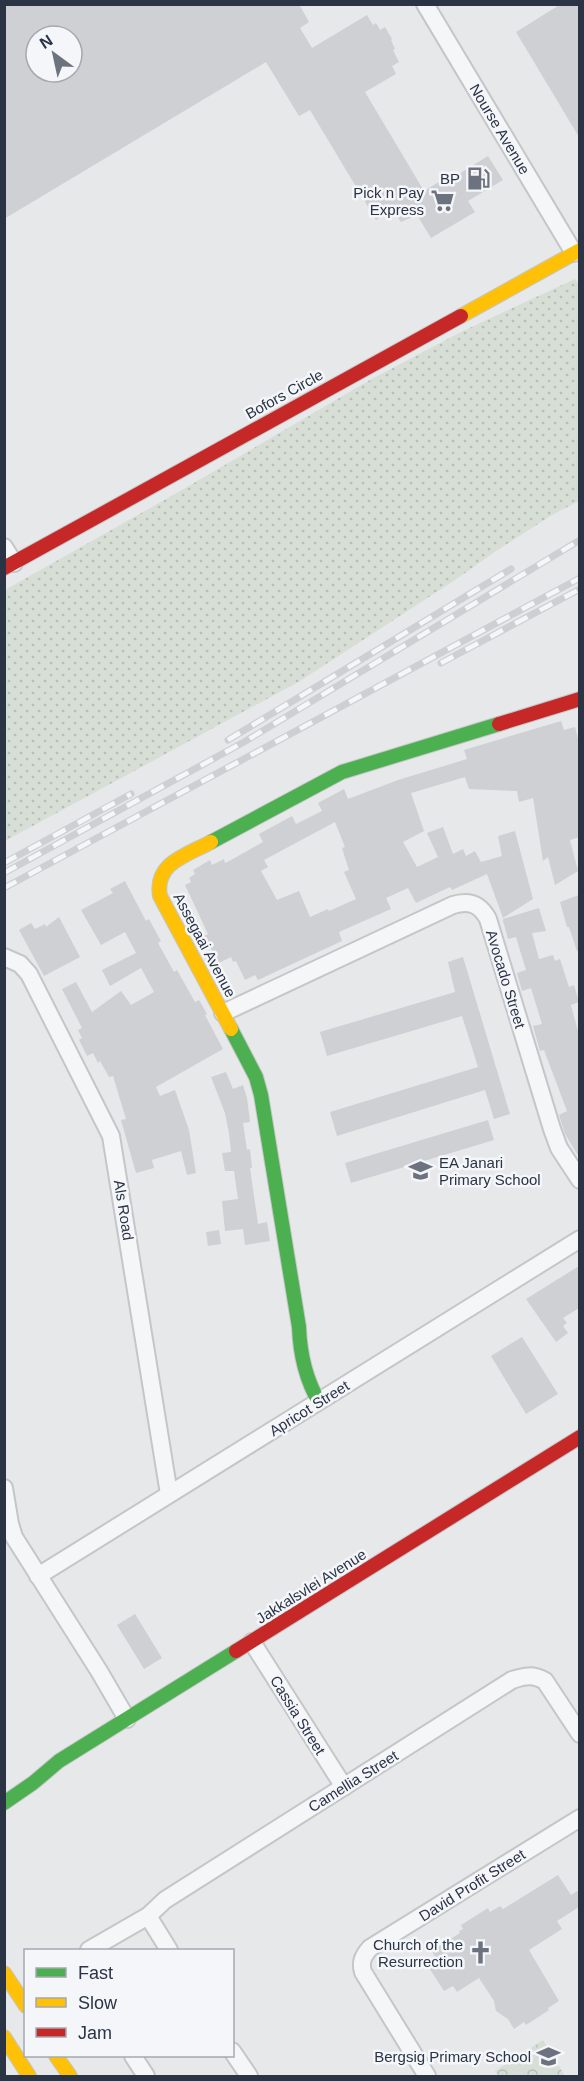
<svg xmlns="http://www.w3.org/2000/svg" width="584" height="2081" viewBox="0 0 584 2081" font-family="Helvetica,sans-serif">
	<style>
		.grass { fill: url(#grass-dots) }
		.forest { fill: url(#forest-crowns) }
		.building { fill: #ced0d3; fill-rule: evenodd }
		.lines { fill: none; stroke-linecap: round; stroke-linejoin: round }
		.street-casing { stroke: #c4c6c8; stroke-width: 20 }
		.fast-casing { stroke: #c4c6c8; stroke-width: 16 }
		.slow-casing { stroke: #c4c6c8; stroke-width: 16 }
		.jam-casing { stroke: #c4c6c8; stroke-width: 16 }
		.street { stroke: #f5f6f7; stroke-width: 16 }
		.fast { stroke: #4caf50; stroke-width: 14 }
		.slow { stroke: #ffc107; stroke-width: 14 }
		.jam { stroke: #c62828; stroke-width: 14 }
		.rail-casing { stroke: #cecfd2; stroke-width: 7 }
		.rail { stroke: #f4f6f9; stroke-width: 4.5; stroke-dasharray: 14; stroke-linecap: butt }
		.labels { text-anchor: middle; dominant-baseline: central; stroke-width: 5; stroke-linejoin: round; paint-order: stroke }
		.street-label { font-size: 15px; fill: #2b3445; stroke: #f4f6f9 }
		.poi-label { font-size: 15px; fill: #2b3445; stroke: #f4f6f9; text-anchor: end }
	</style>
	<defs>
		<pattern id="grass-dots" width="8" height="8" patternUnits="userSpaceOnUse" patternTransform="scale(1.5)"><rect width="8" height="8" fill="#d6ded6"/><path d="M2 2h.1M6 6h.1" fill="none" stroke="#b8bfb9" stroke-width="1.8" stroke-linecap="round"/></pattern>
		<pattern id="forest-crowns" width="20" height="18" patternUnits="userSpaceOnUse" patternTransform="scale(1.5)"><rect width="20" height="18" fill="#d6ded6"/><path d="M2 6a3 3 0 1 1 6 0M12 15a3 3 0 1 1 6 0" fill="none" stroke="#b8bfb9"/></pattern>
	</defs>
	<rect width="100%" height="100%" fill="#e6e8ea"/>
	<!-- grass -->
	<path class="grass" d="M575,279L580,286L579,501L552,515L496,551L455,580L300,681L5,841V590L182,490L370,380L463,331Z"/>
	<!-- forest -->
	<path class="forest" d="M543,2040L565,2076H498L495,2071Z"/>
	<!-- building -->
	<path class="building" d="M4,4H299L309,22L300,28L312,48L367,15L373,25L376,23L380,30L385,27L392,39L391,40L395,49L393,50L399,62L392,66L396,74L365,92L424,191L452,174L454,177L488,156L503,180L468,201L475,212L431,238L417,215L401,222L393,210L376,220L310,110L299,116L266,62L4,219ZM36,36H72V72H36Z
		M561,4H579V137L516,32Z
		M561,721L564,730L575,727L579,743V837L570,840L578,871L555,885L548,857L543,861L533,798L519,802L517,791L469,789L465,777L411,793L424,831L403,842L417,867L438,857L427,833L443,827L453,854L463,849L466,856L475,851L481,862L502,856L498,836L515,831L533,899L503,918L487,874L452,890L450,887L416,903L408,888L386,898L391,909L339,932L342,941L258,980L255,975L245,980L236,961L233,962L231,957L219,963L204,936L208,934L185,885L191,882L189,878L195,874L193,870L210,860L212,865L224,859L225,863L231,860L263,842L259,834L292,816L296,824L322,811L318,803L344,789L348,799L398,780L467,759L464,750ZM335,822L345,847L342,848L349,870L344,872L356,899L329,911L328,909L310,917L299,891L277,900L261,871L268,867L264,860Z
		M125,881L146,921L149,919L161,941L158,943L174,972L177,970L195,1002L199,1000L207,1014L205,1015L223,1049L156,1087L160,1096L175,1090L189,1130L196,1173L187,1175L181,1151L152,1160L154,1168L136,1173L121,1120L126,1119L113,1076L109,1077L100,1061L98,1063L93,1053L87,1056L79,1040L82,1038L78,1030L82,1028L62,989L76,982L92,1012L121,991L131,1005L154,992L141,968L110,986L102,970L136,953L125,932L101,945L81,910L113,893L110,889Z
		M579,895V951H577L569,927H567L560,902Z
		M539,908L546,931L532,933L539,959L553,955L555,961L560,959L569,987L574,985L579,1002L571,1005L579,1035V1157L565,1134L559,1115L567,1111L544,1050L540,1051L533,1026L542,1024L531,988L522,991L517,973L526,970L516,937L508,939L503,921V919Z
		M59,917L80,957L44,976L19,930L31,923L35,929L45,924L46,927Z
		M463,957L510,1114L494,1119L485,1090L337,1136L330,1112L478,1067L462,1016L327,1056L320,1032L455,992L448,962Z
		M226,1072L233,1089L243,1085L247,1098L250,1122L243,1123L247,1150L250,1149L252,1168H250L258,1224L267,1222L270,1241L245,1245L243,1229L225,1231L222,1201L238,1199L234,1171H225L222,1153L231,1152L229,1133L225,1113L211,1077Z
		M488,1120L494,1140L351,1183L345,1163Z
		M219,1230L221,1244L208,1246L206,1232Z
		M579,1266V1308L563,1318L567,1323L563,1326L568,1333L556,1342L526,1299Z
		M522,1337L558,1394L526,1414L491,1356Z
		M135,1614L162,1658L144,1669L117,1625Z
		M558,1875L571,1895L579,1890V1907L557,1921L562,1929L529,1950L559,2001L548,2008L549,2010L526,2025L524,2022L514,2029L508,2019L496,2011L494,2001L479,1978L457,1992L453,1986L444,1991L426,1963L435,1957L432,1951L460,1933L459,1931L463,1929L461,1925L488,1908L490,1912L500,1906L503,1909Z"/>
	<g class="lines">
		<defs>
			<path id="street" d="M425,4L574,253
				M4,547L14,563
				M4,957L20,964L29,974L111,1136L169,1494
				M223,1013L453,905C469,900 480,904 488,919L552,1129L559,1148L580,1180
				M4,1488L10,1524L14,1537L99,1671L127,1719
				M38,1576L580,1239
				M252,1642L344,1787
				M89,1950L148,1916
				M169,1950L148,1916L165,1900L512,1680C525,1676 533,1674 545,1681L580,1734
				M232,2051L249,2076
				M133,2056L146,2076
				M427,2076L363,1972C360,1962 363,1956 370,1948L580,1818"/>
			<path id="fast" d="M211,842L342,772L499,724
				M231,1029L256,1077L261,1095L299,1327C300,1354 305,1378 319,1402
				M4,1803L33,1783L59,1761L236,1651"/>
			<path id="slow" d="M461,316L580,250
				M211,842C187,855 154,863 160,896L231,1029
				M4,1973L26,2006
				M4,2037L29,2076
				M56,2056L70,2076"/>
			<path id="jam" d="M4,568L461,316
				M499,724L580,699
				M236,1651L580,1437"/>
		</defs>
		<!-- street casing -->
		<use href="#street" class="street-casing"/>
		<!-- fast casing -->
		<use href="#fast" class="fast-casing"/>
		<!-- slow casing -->
		<use href="#slow" class="slow-casing"/>
		<!-- jam casing -->
		<use href="#jam" class="jam-casing"/>
		<!-- street -->
		<use href="#street" class="street"/>
		<!-- fast -->
		<use href="#fast" class="fast"/>
		<!-- slow -->
		<use href="#slow" class="slow"/>
		<!-- jam -->
		<use href="#jam" class="jam"/>
		<defs>
			<path id="rail" d="M441,663L580,589
				M228,740L511,569
				M4,863L131,794
				M4,873L244,742L580,540
				M4,888L580,578"/>
		</defs>
		<!-- rail casing -->
		<use href="#rail" class="rail-casing"/>
		<!-- rail -->
		<use href="#rail" class="rail"/>
	</g>
	<!-- icons -->
	<defs>
		<symbol id="fuel-bare" viewBox="-9 -9 18 18"><path d="M-5.5-6h7V0h2V4h1.3V-2.5L3-4.5l.8-.8L6-3V5H2.5V1h-1V6h-7ZM-4.2-4.7v3.2H.2V-4.7Z" fill="#6c737f" stroke="#f4f6f9" stroke-width="2.5" paint-order="stroke"/></symbol>
		<symbol id="supermarket-bare" viewBox="-9 -9 18 18"><path d="M-6-5.5h2.5l.6 2H6L4.5 2H-2.5L-4.4-4H-6ZM-1.5 3.2a1.3 1.3 0 1 0 .1 0ZM3 3.2a1.3 1.3 0 1 0 .1 0Z" fill="#6c737f" stroke="#f4f6f9" stroke-width="2.5" paint-order="stroke"/></symbol>
		<symbol id="school-bare" viewBox="-9 -9 18 18"><path d="M0-5L7-2L0 1L-7-2ZM-4 1L0 2.5L4 1V4Q0 6-4 4Z" fill="#6c737f" stroke="#f4f6f9" stroke-width="2.5" paint-order="stroke"/></symbol>
		<symbol id="church-bare" viewBox="-9 -9 18 18"><path d="M-1.2-6h2.4v3.5h3.3v2.4h-3.3V6h-2.4V-.1h-3.3v-2.4h3.3Z" fill="#6c737f" stroke="#f4f6f9" stroke-width="2.5" paint-order="stroke"/></symbol>
	</defs>
	<g fill-rule="evenodd">
		<use href="#fuel-bare" x="462" y="162" width="33" height="33"/>
		<use href="#supermarket-bare" x="426" y="184" width="33" height="33"/>
		<use href="#school-bare" x="404" y="1154" width="33" height="33"/>
		<use href="#church-bare" x="464" y="1936" width="33" height="33"/>
		<use href="#school-bare" x="532" y="2040" width="33" height="33"/>
	</g>
	<g class="labels">
		<!-- street labels -->
		<g class="street-label">
			<text transform="translate(500 129) rotate(59)">Nourse Avenue</text>
			<text transform="translate(284 394) rotate(-29)">Bofors Circle</text>
			<text transform="translate(205 945) rotate(62)">Assegaai Avenue</text>
			<text transform="translate(506 979) rotate(73)">Avocado Street</text>
			<text transform="translate(124 1210) rotate(81)">Als Road</text>
			<text transform="translate(309 1408) rotate(-32)">Apricot Street</text>
			<text transform="translate(311 1586) rotate(-32)">Jakkalsvlei Avenue</text>
			<text transform="translate(298 1715) rotate(58)">Cassia Street</text>
			<text transform="translate(353 1781) rotate(-32)">Camellia Street</text>
			<text transform="translate(472 1885) rotate(-32)">David Profit Street</text>
		</g>
		<!-- poi labels -->
		<g class="poi-label">
			<text x="460" y="178">BP</text>
			<text x="424" y="192">Pick n Pay<tspan x="424" dy="17">Express</tspan></text>
			<text x="439" y="1162" text-anchor="start">EA Janari<tspan x="439" dy="17">Primary School</tspan></text>
			<text x="463" y="1944">Church of the<tspan x="463" dy="17">Resurrection</tspan></text>
			<text x="531" y="2056">Bergsig Primary School</text>
		</g>
	</g>
	<!-- border -->
	<rect width="584" height="2081" fill="none" stroke="#2b3445" stroke-width="12"/>
	<!-- legend -->
	<rect x="24" y="1949" width="210" height="108" fill="#f4f6f9" stroke="#a4a8b1" stroke-width="1.5"/>
	<rect x="36" y="1968" width="30" height="9" fill="#4caf50" stroke="#a4a8b1" stroke-width="1.5"/>
	<text x="78" y="1979" font-size="18" fill="#2b3445">Fast</text>
	<rect x="36" y="1998" width="30" height="9" fill="#ffc107" stroke="#a4a8b1" stroke-width="1.5"/>
	<text x="78" y="2009" font-size="18" fill="#2b3445">Slow</text>
	<rect x="36" y="2028" width="30" height="9" fill="#c62828" stroke="#a4a8b1" stroke-width="1.5"/>
	<text x="78" y="2039" font-size="18" fill="#2b3445">Jam</text>
	<!-- north arrow -->
	<g transform="translate(54 54) rotate(327)"><circle r="28" fill="#f4f6f9" stroke="#a4a8b1" stroke-width="1.5"/>
	<path d="M0-4.5L10 22L0 15L-10 22Z" fill="#6c737f"/>
	<text y="-9" font-size="16" font-weight="bold" text-anchor="middle" fill="#2b3445">N</text>
	</g>
</svg>
